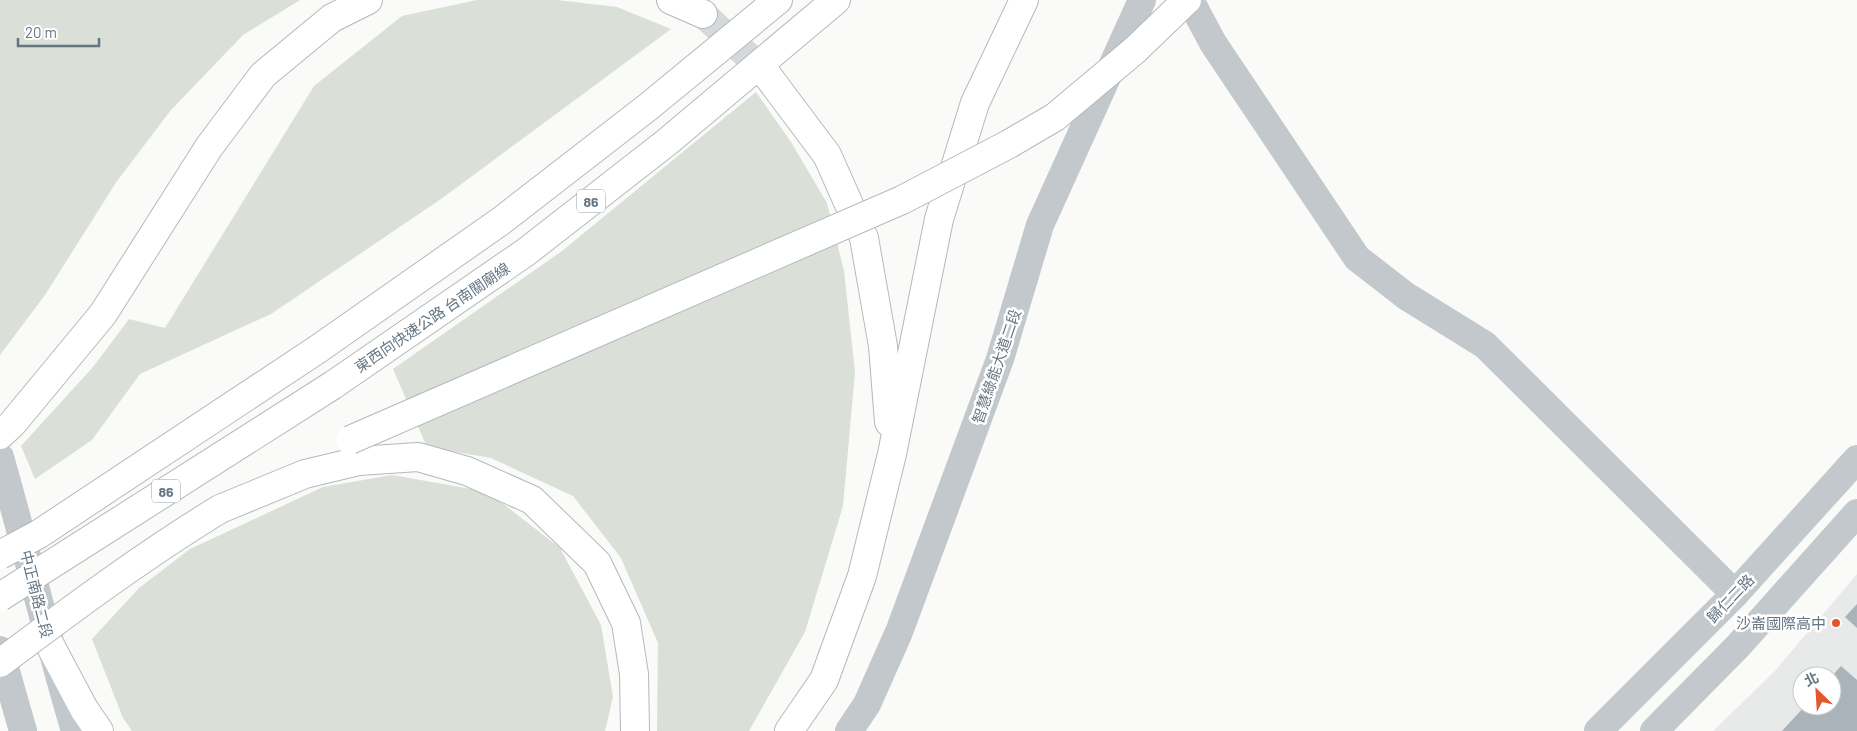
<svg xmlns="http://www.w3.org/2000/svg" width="1857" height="731" viewBox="0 0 1857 731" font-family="Barlow,'Noto Sans TC',sans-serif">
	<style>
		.built { fill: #e8e9e9; fill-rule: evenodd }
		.green { fill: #dadfd7 }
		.building { fill: #aab3b9 }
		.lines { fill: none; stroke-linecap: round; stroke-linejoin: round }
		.highway-tunnel { stroke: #d5d9db; stroke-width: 28; stroke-dasharray: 28 14; stroke-linecap: butt }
		.highway-casing { stroke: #b4b9bd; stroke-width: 30 }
		.minor { stroke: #c3c8cc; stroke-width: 28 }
		.highway { stroke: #fff; stroke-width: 28 }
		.highway-bridge-casing { stroke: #b4b9bd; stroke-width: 30; stroke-linecap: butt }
		.highway-bridge { stroke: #fff; stroke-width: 28 }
		.poi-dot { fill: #e4572e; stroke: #fff; stroke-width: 2 }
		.labels { text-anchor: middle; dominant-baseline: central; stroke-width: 5; stroke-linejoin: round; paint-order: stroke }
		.shield { fill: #fff; stroke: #939fa8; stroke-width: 1 }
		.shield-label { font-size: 14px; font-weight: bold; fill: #657683 }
		.street-label { font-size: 15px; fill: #657683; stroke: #fff }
		.poi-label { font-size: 15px; fill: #657683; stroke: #fff; text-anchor: end }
	</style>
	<rect width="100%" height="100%" fill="#fafaf8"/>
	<!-- built -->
	<path class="built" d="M1857,574V731H1713L1774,672ZM1802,676H1832V706H1802Z"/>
	<!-- green -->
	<path class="green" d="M0,0H300L243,35L171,110L117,181L45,295L0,355Z
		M477,0H557L617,7L671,29L441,199L271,314L140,374L92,440L35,479L21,446L93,367L129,319L165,328L314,86L402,16Z
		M756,92L791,142L827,203L844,271L855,372L843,506L805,632L749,731H657L658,643L621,558L573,496L491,458L427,447L393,369L562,251Z
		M392,475L488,492L560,548L601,625L613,697L605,731H132L123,718L92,639L139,588L190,549L323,487Z"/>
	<!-- building -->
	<path class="building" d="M1857,604V628L1845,617Z
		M1841,666L1857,680V731H1782L1805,706H1832V676Z"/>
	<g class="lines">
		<!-- highway-tunnel -->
		<path class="highway-tunnel" d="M703,14L764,71"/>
		<defs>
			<path id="highway" d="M671,0L703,14
				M764,71L827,155L864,238L883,346L889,422
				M318,349L501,221L648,107L778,0
				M333,385L526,252L667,142L836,0
				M0,435L12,424L103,314L209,147L263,75L332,18L368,0
				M220,509L305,474L359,461L418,457L467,471L532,500L597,563L626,623L634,674L635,731
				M50,645L84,709L99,731
				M789,731L824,680L862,576L892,454L939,219L975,103L1024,0"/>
		</defs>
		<!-- highway casing -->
		<use href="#highway" class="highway-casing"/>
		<!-- minor -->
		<path class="minor" d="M1190,0L1213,43L1357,258L1406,296L1485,345L1735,594
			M0,457C26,548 48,640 75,731
			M0,650L23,731
			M849,731L867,704L899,632L1000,359L1040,225L1142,0
			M1598,731L1735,594L1857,459
			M1654,731L1738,646L1857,513"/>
		<!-- highway -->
		<use href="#highway" class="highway"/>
		<defs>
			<path id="highway-bridge" d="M350,440L902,200L1009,144L1055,117L1135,50L1187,0
				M0,555L39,534L318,349
				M0,597L333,385
				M0,663C72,609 143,556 220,509"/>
		</defs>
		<!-- highway-bridge casing -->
		<use href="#highway-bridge" class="highway-bridge-casing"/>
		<!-- highway-bridge -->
		<use href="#highway-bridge" class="highway-bridge"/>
	</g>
	<!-- markers -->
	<circle class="poi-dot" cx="1836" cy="623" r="5"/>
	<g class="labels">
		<!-- shield labels -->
		<g class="shield">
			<rect x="577" y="189.5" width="28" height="23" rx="4"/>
			<rect x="152" y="479.5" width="28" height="23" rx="4"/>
		</g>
		<g class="shield-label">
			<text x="591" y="201">86</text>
			<text x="166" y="491">86</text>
		</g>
		<!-- street labels -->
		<g class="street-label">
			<text transform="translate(432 317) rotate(-34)">東西向快速公路 台南關廟線</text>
			<text transform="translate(996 366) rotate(-71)">智慧綠能大道二段</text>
			<text transform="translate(37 594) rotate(76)">中正南路二段</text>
			<text transform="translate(1730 598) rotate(-46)">歸仁二路</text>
		</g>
		<!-- poi labels -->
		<g class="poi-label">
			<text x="1826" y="623">沙崙國際高中</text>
		</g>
	</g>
	<!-- north arrow -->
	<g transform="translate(1817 691) rotate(335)"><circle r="24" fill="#ffffff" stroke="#c1c8cd"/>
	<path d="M0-4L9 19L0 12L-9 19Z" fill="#e4572e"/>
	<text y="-8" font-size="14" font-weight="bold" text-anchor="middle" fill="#657683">北</text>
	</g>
	<!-- scale -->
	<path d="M18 38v8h81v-8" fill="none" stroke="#657683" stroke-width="2.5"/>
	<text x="25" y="38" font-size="15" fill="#657683" stroke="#ffffff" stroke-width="4" paint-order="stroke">20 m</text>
</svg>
